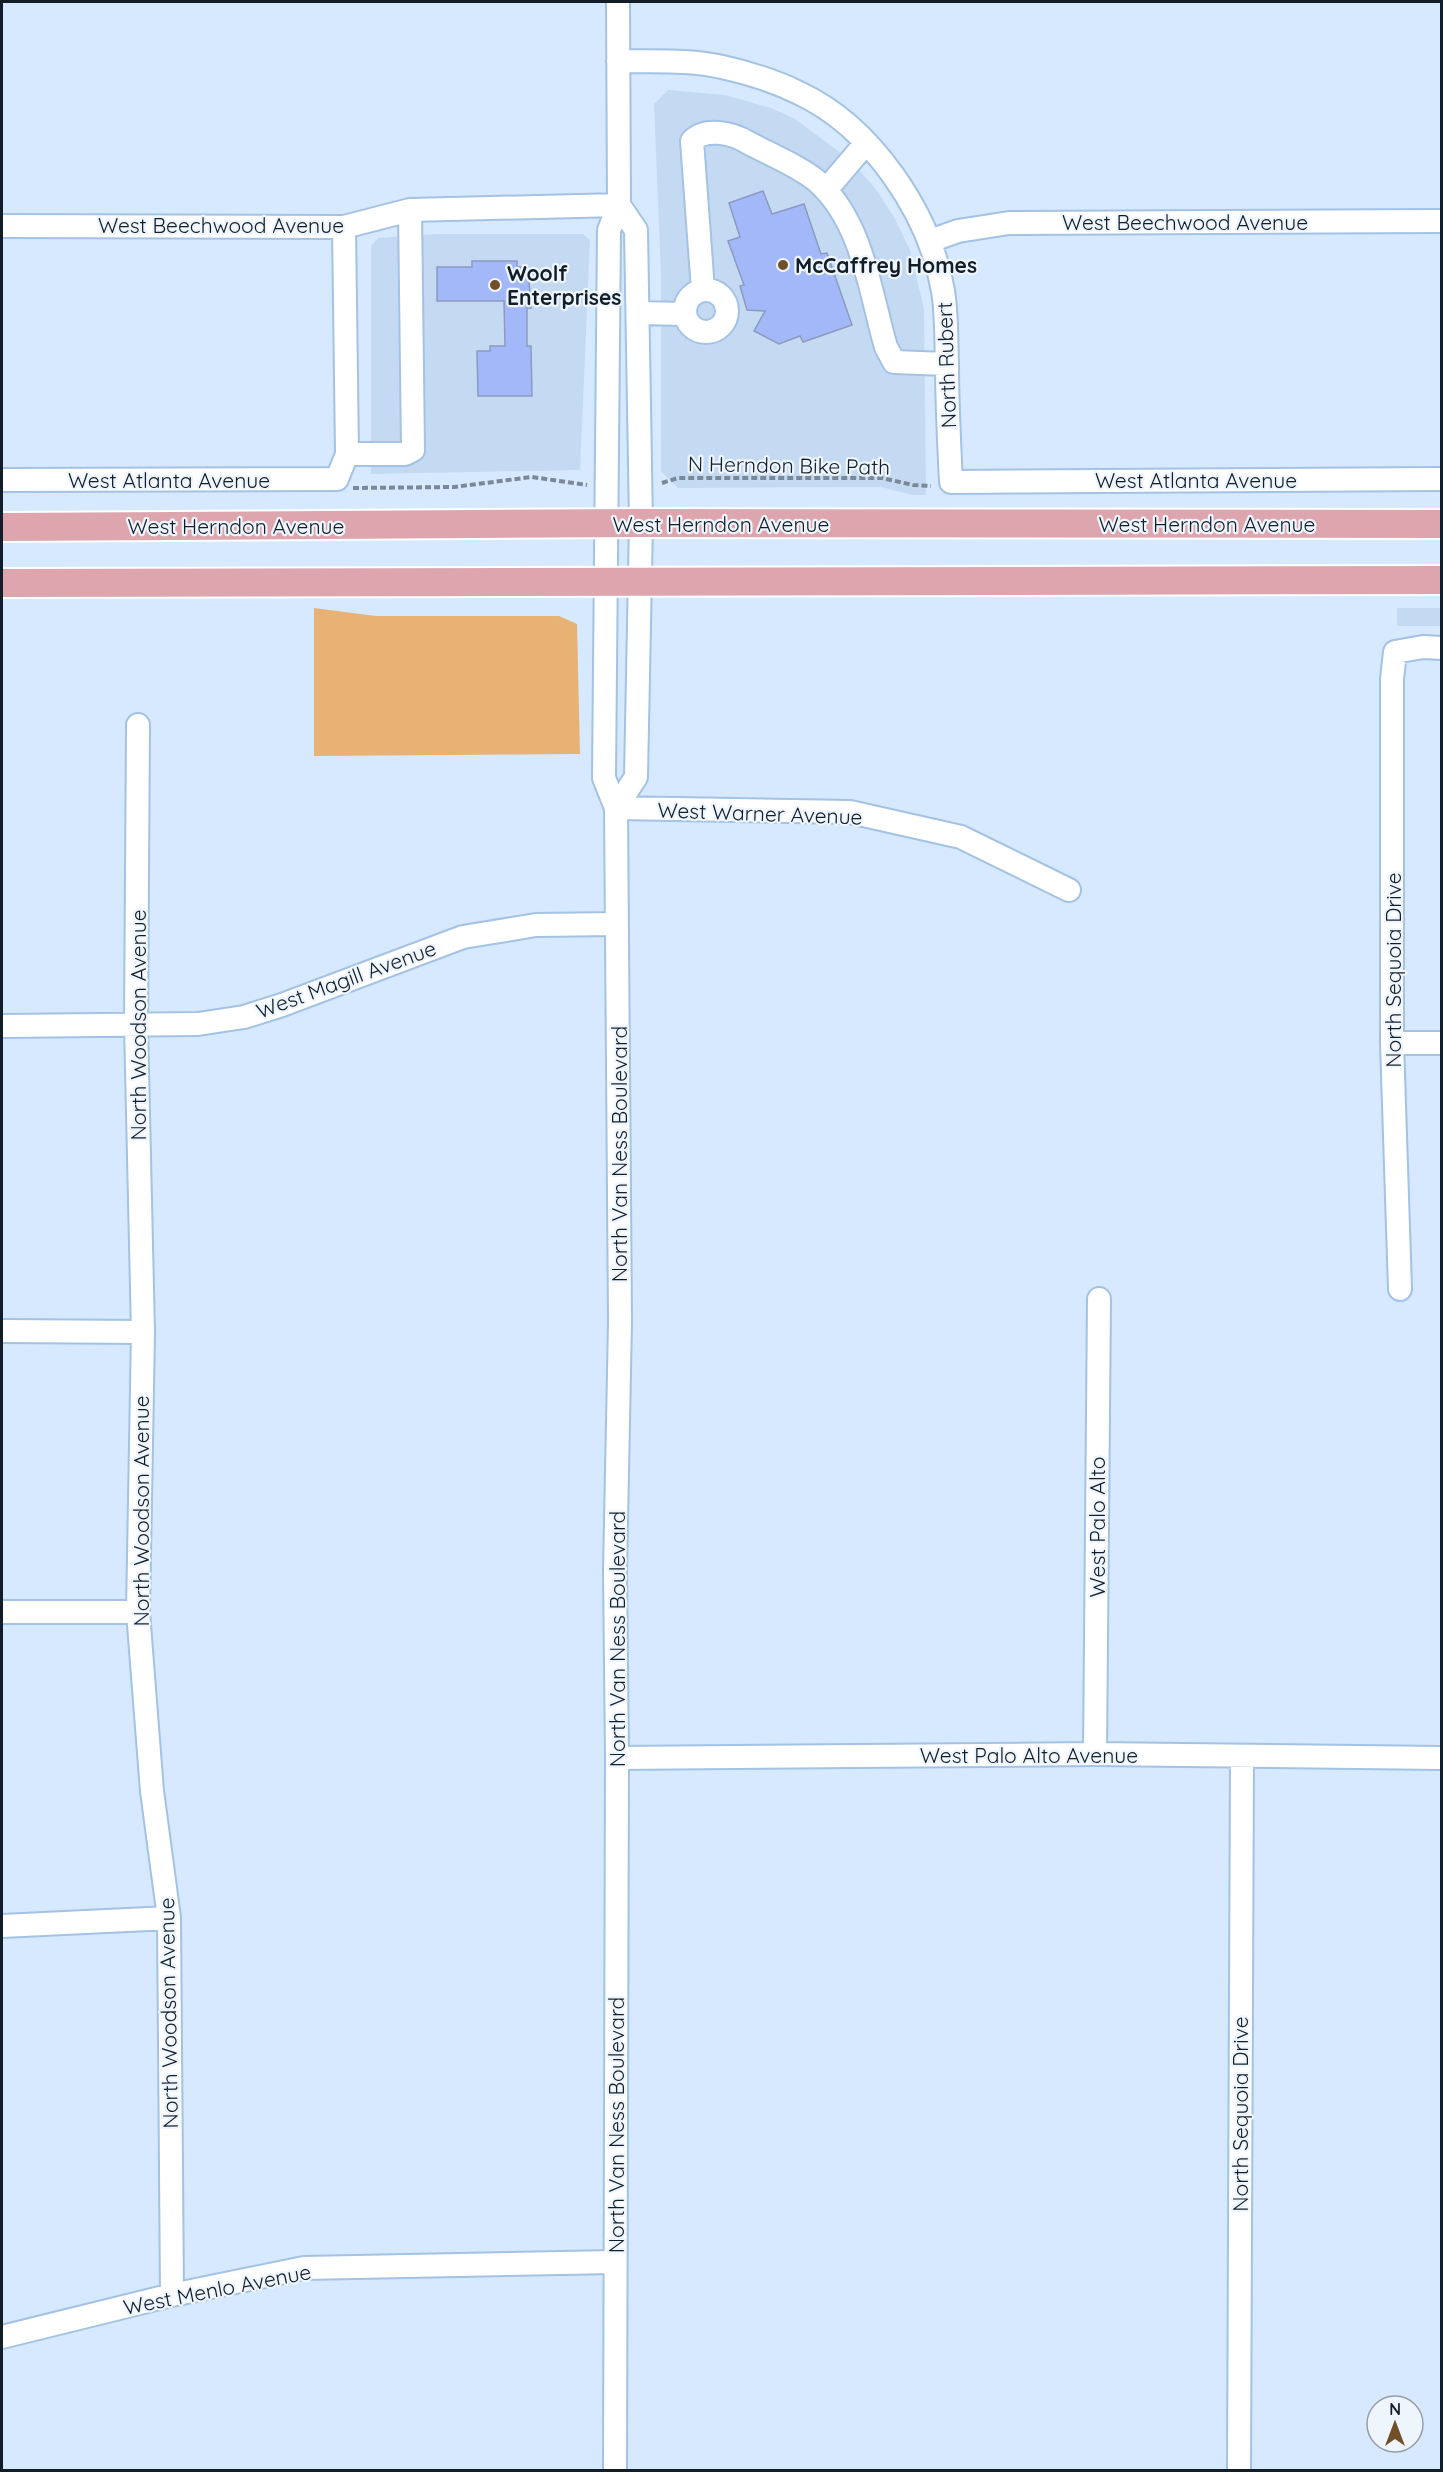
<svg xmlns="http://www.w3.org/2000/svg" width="1443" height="2472" viewBox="0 0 1443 2472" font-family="Quicksand,sans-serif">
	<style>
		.built { fill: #c4daf2 }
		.green { fill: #e7b274 }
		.building { fill: #a3b8f8; stroke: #8d9ac0; stroke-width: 1.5 }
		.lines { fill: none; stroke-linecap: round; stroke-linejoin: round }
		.minor-casing { stroke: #a3c2e4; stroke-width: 26 }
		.major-casing { stroke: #fff; stroke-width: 32 }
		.path { stroke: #798999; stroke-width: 4; stroke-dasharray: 6 3; stroke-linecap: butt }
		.minor { stroke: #fff; stroke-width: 22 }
		.major { stroke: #dda6af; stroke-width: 28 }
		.poi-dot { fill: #715027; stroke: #eef5fc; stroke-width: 2 }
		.labels { text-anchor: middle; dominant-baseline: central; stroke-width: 4.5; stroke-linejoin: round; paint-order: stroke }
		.street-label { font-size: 21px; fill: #111d29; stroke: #eef5fc }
		.poi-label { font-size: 21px; font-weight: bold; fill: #111d29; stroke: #eef5fc; text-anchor: start }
	</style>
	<rect width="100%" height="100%" fill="#d6e9fe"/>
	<!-- built -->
	<path class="built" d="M668,90L725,95L771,108L795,119L850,160L876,189L895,219L910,250L924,309L926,495H913L881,487L678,488L661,471V273L654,104Z
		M438,234H583L590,240L580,470L371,474V246L378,238Z
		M1397,608H1441V626H1397Z"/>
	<!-- green -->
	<path class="green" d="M314,608L376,616H559L577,624L580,754L314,756Z"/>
	<!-- building -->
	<path class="building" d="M763,191L772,214L804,204L821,254L827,253L852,325L803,342L800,336L779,344L754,331L765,311L747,310L740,286L744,285L728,241L740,237L729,203Z
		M472,261H517V267H528L531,308H527V346H531L532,396H478L477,351H490V346H505L504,301H437V267H472Z"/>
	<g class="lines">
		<defs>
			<path id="minor" d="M618,61C652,62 689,59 722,67C749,73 775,81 799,93C872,127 930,214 943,291C947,315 946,340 947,364C947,403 949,442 951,482L1442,479
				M826,190L866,143
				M2,226L344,227L410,210L619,205
				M930,241L958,231L1009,223L1442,221
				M685 311a21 21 0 1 1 42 0a21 21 0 1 1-42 0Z
				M703,290L692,141C705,127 732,133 747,142C767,153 805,169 819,183C863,224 870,292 886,347L894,362L946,364
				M638,313L684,314
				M347,454H405L413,450L410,210
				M2,480L337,479L347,454L344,227
				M138,725L136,1025L143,1332L138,1612L152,1791L169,1918L172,2295
				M616,808L636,777L641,523L636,230L619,205
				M616,808L850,812L961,837L1069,890
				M2,1026L198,1024L244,1017L282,1005L463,937L536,925L617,924
				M1392,1043H1442
				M1400,1289L1392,1043V679L1395,652L1423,647L1442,648
				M2,1331L143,1332
				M2,1612H138
				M1095,1754L1099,1299
				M617,1758L1095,1754L1442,1758
				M2,1926L169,1918
				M2,2337L172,2295L304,2268L615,2262
				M615,2470L617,1758L615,1572L620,1322L616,808L604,778L609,230L619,205L618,2
				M1239,2470L1242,1757"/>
			<path id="major" d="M2,527L641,523L1442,524
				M2,583L1442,580"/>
		</defs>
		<!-- minor casing -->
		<use href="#minor" class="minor-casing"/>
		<!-- major casing -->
		<use href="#major" class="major-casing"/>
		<!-- path -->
		<path class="path" d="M662,483L678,478H882L913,485L931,486
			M353,488L454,487L532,477L587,485"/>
		<!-- minor -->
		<use href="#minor" class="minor"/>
		<!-- major -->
		<use href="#major" class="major"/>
	</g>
	<!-- markers -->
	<g class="poi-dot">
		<circle cx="783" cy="265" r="6"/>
		<circle cx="495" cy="285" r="6"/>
	</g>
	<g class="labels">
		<!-- street labels -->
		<g class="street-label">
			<text x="1185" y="222">West Beechwood Avenue</text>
			<text x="221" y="225">West Beechwood Avenue</text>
			<text transform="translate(946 365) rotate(-92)">North Rubert</text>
			<text transform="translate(789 465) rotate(1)">N Herndon Bike Path</text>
			<text x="169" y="480">West Atlanta Avenue</text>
			<text x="1196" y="480">West Atlanta Avenue</text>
			<text x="721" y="524">West Herndon Avenue</text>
			<text x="1207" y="524">West Herndon Avenue</text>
			<text x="236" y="526">West Herndon Avenue</text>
			<text transform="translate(760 813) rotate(2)">West Warner Avenue</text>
			<text transform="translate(1393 970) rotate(-90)">North Sequoia Drive</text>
			<text transform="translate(346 979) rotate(-20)">West Magill Avenue</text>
			<text transform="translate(138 1025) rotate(-90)">North Woodson Avenue</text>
			<text transform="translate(619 1154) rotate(-90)">North Van Ness Boulevard</text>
			<text transform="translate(141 1511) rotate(-90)">North Woodson Avenue</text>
			<text transform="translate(1097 1527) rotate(-90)">West Palo Alto</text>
			<text transform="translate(617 1639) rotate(-90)">North Van Ness Boulevard</text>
			<text x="1029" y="1755">West Palo Alto Avenue</text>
			<text transform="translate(168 2013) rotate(-91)">North Woodson Avenue</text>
			<text transform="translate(1240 2114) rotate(-90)">North Sequoia Drive</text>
			<text transform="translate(616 2125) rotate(-90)">North Van Ness Boulevard</text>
			<text transform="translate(217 2289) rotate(-11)">West Menlo Avenue</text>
		</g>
		<!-- poi labels -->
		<g class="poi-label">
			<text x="795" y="265">McCaffrey Homes</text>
			<text x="507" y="273">Woolf<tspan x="507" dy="24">Enterprises</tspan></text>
		</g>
	</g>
	<!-- border -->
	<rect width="1443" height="2472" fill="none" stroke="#111d29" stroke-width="6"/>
	<!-- north arrow -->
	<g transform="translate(1395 2424)"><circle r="28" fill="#eef5fc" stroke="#969fa8" stroke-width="1.5"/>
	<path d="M0-4.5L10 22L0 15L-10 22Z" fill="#715027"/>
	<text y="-9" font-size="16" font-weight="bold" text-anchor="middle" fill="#111d29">N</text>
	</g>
</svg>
